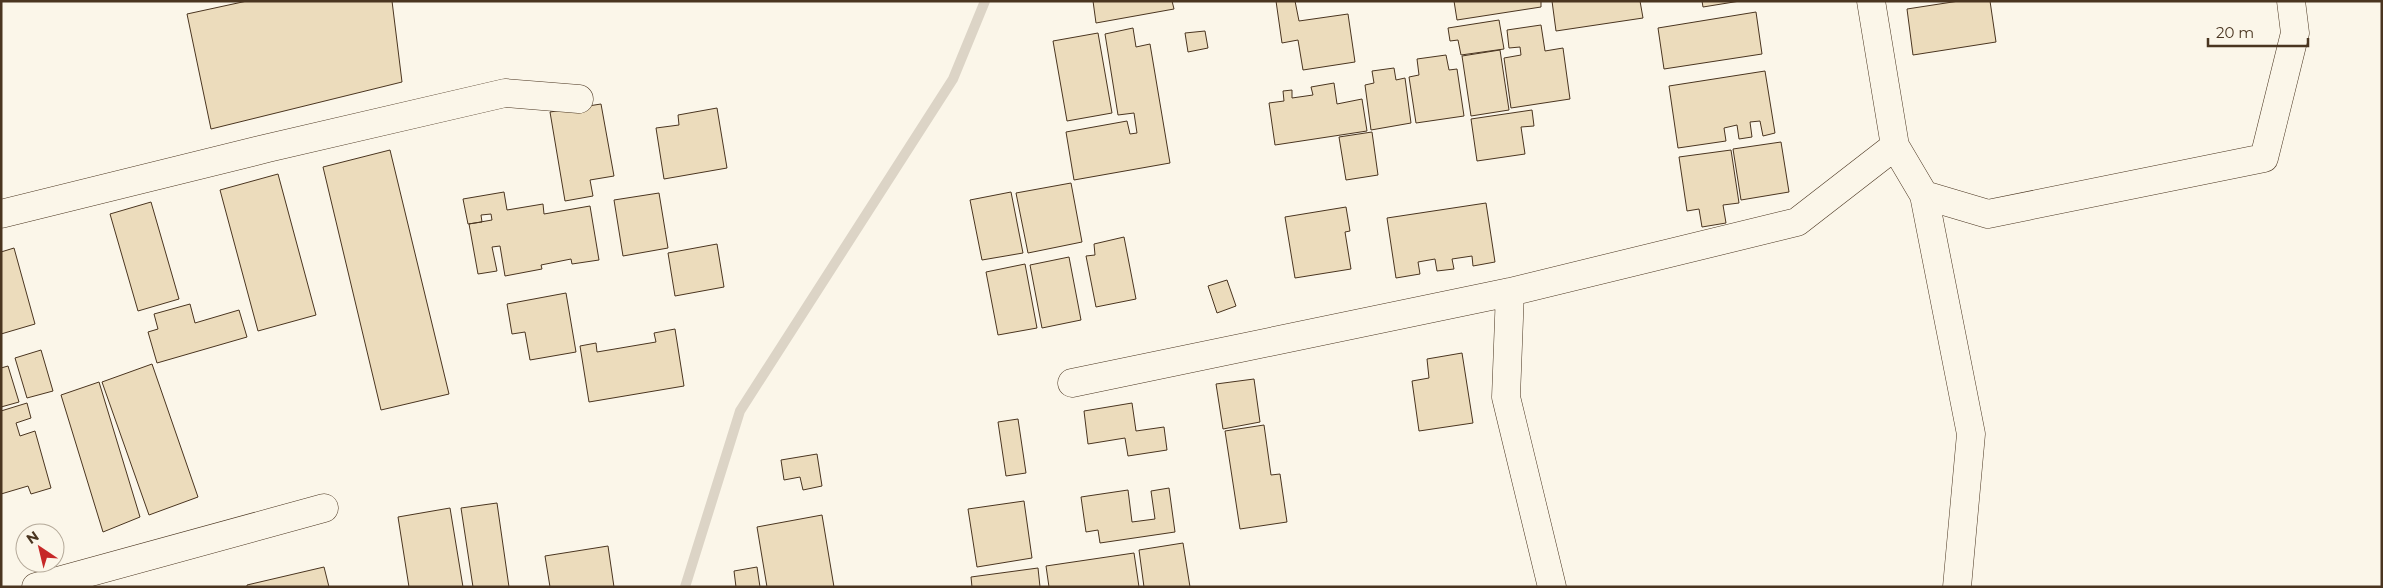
<svg xmlns="http://www.w3.org/2000/svg" width="2383" height="588" viewBox="0 0 2383 588" font-family="Montserrat,sans-serif">
	<style>
		.lines { fill: none; stroke-linecap: round; stroke-linejoin: round }
		.stream { stroke: #dcd4c6; stroke-width: 10 }
		.building { fill: #ecdcbc; stroke: #4a3520 }
		.street-casing { stroke: #4a3520; stroke-width: 29 }
		.street { stroke: #fbf6e9; stroke-width: 28 }
	</style>
	<rect width="100%" height="100%" fill="#fbf6e9"/>
	<g class="lines">
		<!-- stream -->
		<path class="stream" d="M685,587L740,411L953,79L985,1"/>
	</g>
	<!-- building -->
	<path class="building" d="M247,1H392L402,82L211,129L187,14Z
		M1093,1H1172L1174,9L1096,23Z
		M1276,1H1295L1299,21L1348,14L1355,62L1303,70L1298,40L1282,43Z
		M1454,1H1541V7L1457,20Z
		M1552,1H1640L1643,18L1556,31Z
		M1702,1H1740L1703,7Z
		M1959,1H1990L1996,42L1913,55L1907,9Z
		M1756,12L1762,54L1664,69L1658,28Z
		M1499,20L1504,49L1461,55L1458,40L1450,41L1448,28Z
		M1541,25L1545,51L1563,48L1570,99L1511,108L1504,58L1521,55L1520,47L1509,48L1507,30Z
		M1133,28L1136,47L1150,44L1170,163L1074,180L1066,132L1127,121L1130,134L1137,133L1134,113L1118,115L1105,34Z
		M1205,31L1208,48L1188,52L1185,33Z
		M1098,33L1112,113L1067,121L1053,41Z
		M1500,50L1509,110L1471,116L1462,56Z
		M1446,55L1449,70L1457,69L1464,116L1416,123L1409,77L1419,75L1417,59Z
		M1394,68L1396,80L1405,78L1411,123L1371,130L1365,85L1374,83L1372,71Z
		M1765,71L1775,133L1763,136L1760,121L1750,122L1752,137L1739,139L1737,125L1724,128L1726,141L1678,148L1669,86Z
		M1334,83L1337,104L1362,99L1367,131L1275,145L1269,103L1284,101L1283,91L1292,90V98L1313,95L1311,87Z
		M601,104L614,176L590,180L593,196L565,201L550,112Z
		M717,108L727,168L664,179L656,128L679,125L678,115Z
		M1532,110L1534,126L1521,127L1525,154L1477,161L1471,119Z
		M1372,132L1378,175L1346,180L1339,137Z
		M1781,142L1789,192L1741,200L1733,149Z
		M390,150L449,394L381,410L323,167Z
		M1731,150L1739,203L1723,205L1726,223L1702,227L1699,209L1687,211L1679,157Z
		M278,174L316,315L258,331L220,190Z
		M1071,183L1082,242L1028,253L1016,193Z
		M504,192L507,210L543,204L544,214L590,206L599,260L572,264L571,259L541,265L542,269L505,276L500,246L492,247L497,271L478,274L469,224L492,220L491,214L481,215L482,222L468,224L463,199Z
		M1011,192L1023,253L982,260L970,200Z
		M659,193L668,248L623,256L614,200Z
		M151,202L179,299L138,311L110,214Z
		M1486,203L1495,262L1473,266L1472,256L1452,259L1454,269L1437,271L1435,259L1418,262L1420,274L1396,278L1387,218Z
		M1346,207L1350,231L1345,232L1351,269L1295,278L1285,217Z
		M1124,237L1136,299L1096,307L1086,256L1095,255L1094,244Z
		M717,244L724,287L675,296L668,253Z
		M14,248L35,324L1,334V252Z
		M1069,257L1081,320L1042,328L1030,265Z
		M1025,264L1037,328L998,335L986,272Z
		M1227,280L1236,306L1217,313L1208,286Z
		M566,293L576,352L530,360L525,332L512,334L507,304Z
		M190,304L195,323L239,310L247,337L157,363L148,332L158,329L154,314Z
		M675,329L684,386L589,402L580,346L596,343L597,352L656,342L654,333Z
		M41,350L53,391L27,398L15,358Z
		M1462,353L1473,423L1419,431L1412,381L1429,378L1427,359Z
		M152,364L198,497L149,515L102,382Z
		M8,366L19,402L1,407V368Z
		M1254,379L1260,422L1223,429L1216,384Z
		M99,382L140,517L103,532L61,395Z
		M27,403L31,418L16,423L20,436L35,431L51,488L31,494L28,486L1,494V411Z
		M1132,403L1136,431L1164,427L1167,450L1128,456L1125,438L1088,444L1084,411Z
		M1018,419L1026,473L1006,476L998,422Z
		M1264,425L1271,475L1280,474L1287,522L1240,529L1225,431Z
		M817,454L822,486L803,490L800,477L784,480L781,460Z
		M1169,488L1175,532L1100,543L1098,530L1086,532L1081,497L1128,490L1132,522L1155,519L1151,491Z
		M1024,501L1032,558L977,567L968,509Z
		M497,503L509,587H473L461,508Z
		M450,508L463,587H409L398,517Z
		M822,515L834,587H767L757,527Z
		M1183,543L1190,587H1144L1139,550Z
		M608,546L614,587H550L545,556Z
		M1134,553L1139,587H1049L1046,566Z
		M324,567L329,587H247V585Z
		M757,567L760,587H736L734,571Z
		M1038,568L1040,587H972L971,577Z"/>
	<g class="lines">
		<defs>
			<path id="street" d="M1871,1L1895,146L1924,195L1971,434L1957,587
				M1924,195L1988,214L2264,158L2295,33L2291,1
				M1,214L268,148L505,93L579,99
				M1510,292L1506,397L1552,587
				M1072,383L1510,292L1797,222L1895,146
				M36,587L324,508"/>
		</defs>
		<!-- street casing -->
		<use href="#street" class="street-casing"/>
		<!-- street -->
		<use href="#street" class="street"/>
	</g>
	<!-- border -->
	<rect width="2383" height="588" fill="none" stroke="#4a3520" stroke-width="5"/>
	<!-- north arrow -->
	<g transform="translate(40 548) rotate(325)"><circle r="24" fill="#fbf6e9" stroke="#b4a999"/>
	<path d="M0-4L9 19L0 12L-9 19Z" fill="#c62828"/>
	<text y="-8" font-size="14" font-weight="bold" text-anchor="middle" fill="#4a3520">N</text>
	</g>
	<!-- scale -->
	<path d="M2208 38v8h100v-8" fill="none" stroke="#4a3520" stroke-width="2.5"/>
	<text x="2216" y="38" font-size="15" fill="#4a3520" stroke="#fbf6e9" stroke-width="4" paint-order="stroke">20 m</text>
</svg>
